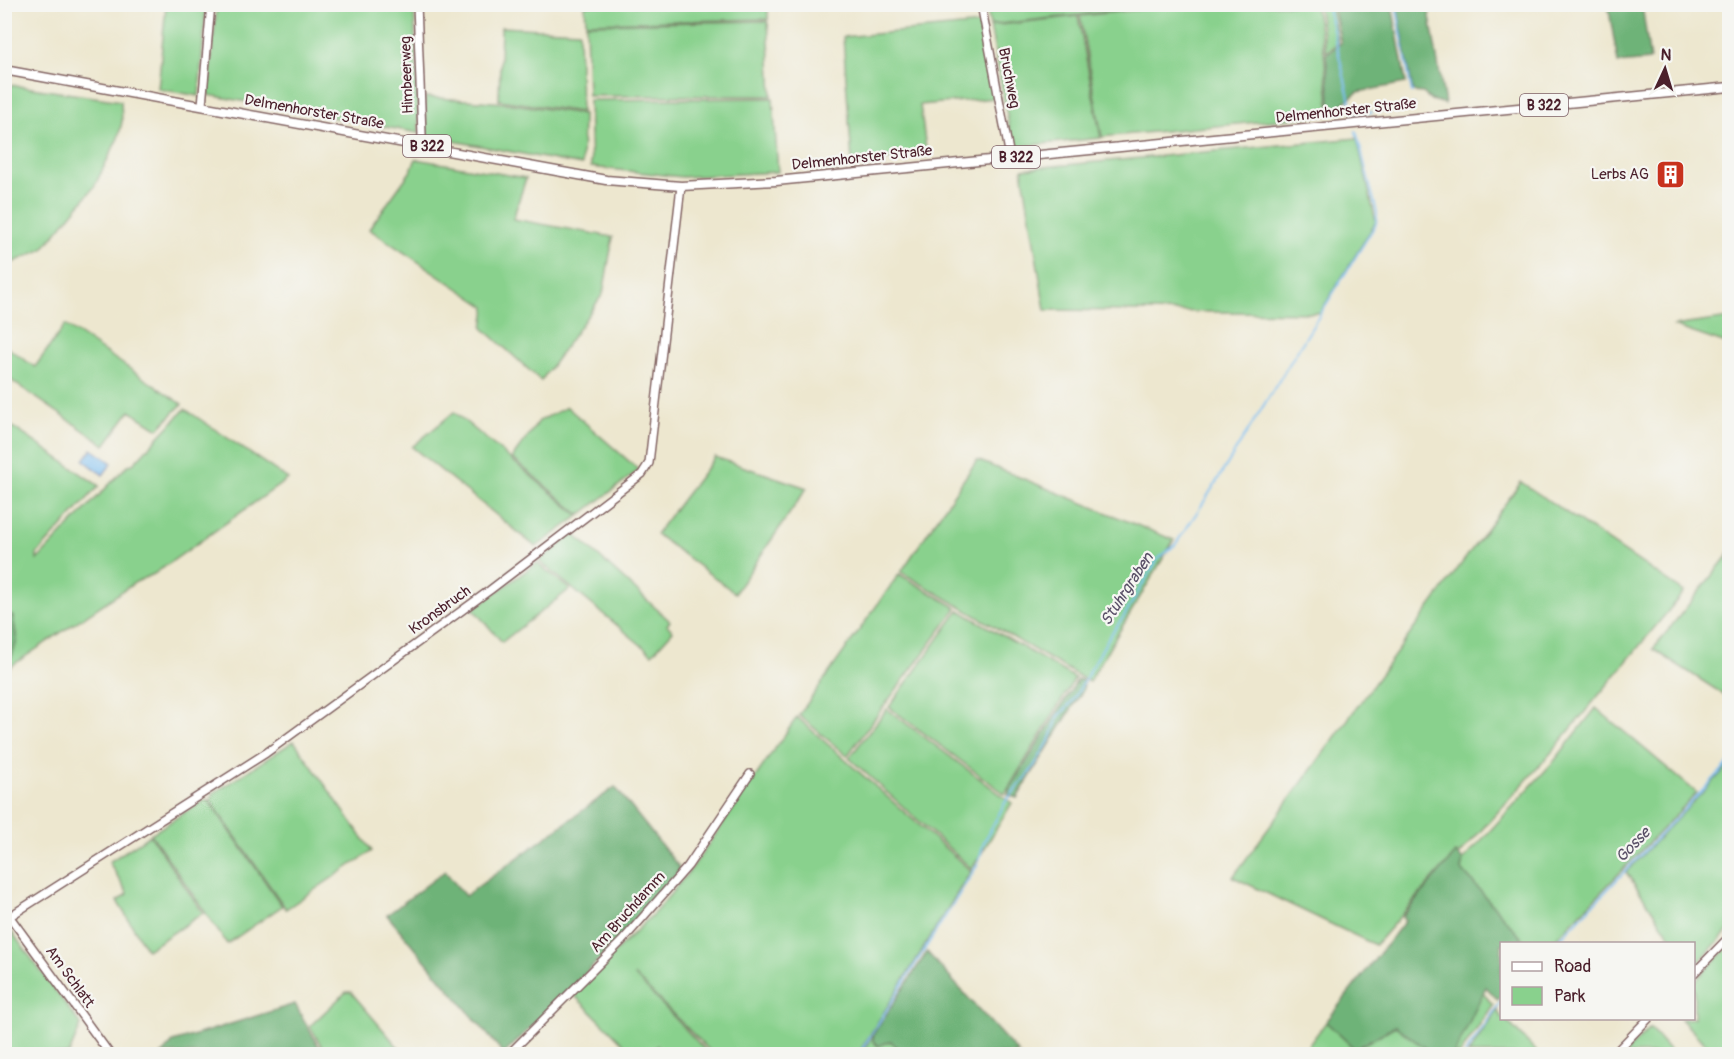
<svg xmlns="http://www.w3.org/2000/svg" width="1734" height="1059" viewBox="0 0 1734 1059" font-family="Pangolin,sans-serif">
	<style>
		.green { fill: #89d18d; stroke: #6a785c; stroke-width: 1.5 }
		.forest { fill: #6eb378; stroke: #5c6952; stroke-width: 1.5 }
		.water { fill: #7dbff2; stroke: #646f8e; stroke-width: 1.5 }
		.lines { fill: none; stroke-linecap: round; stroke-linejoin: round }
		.stream { stroke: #7dbff2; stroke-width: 2 }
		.minor-casing { stroke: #836564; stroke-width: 10 }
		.major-casing { stroke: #836564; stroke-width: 11 }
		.minor { stroke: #fff; stroke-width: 7 }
		.major { stroke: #fff; stroke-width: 8 }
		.labels { text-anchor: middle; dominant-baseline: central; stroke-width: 4.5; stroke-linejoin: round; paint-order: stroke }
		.shield { fill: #f6f6f2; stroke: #7e6067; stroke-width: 1.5 }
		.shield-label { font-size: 14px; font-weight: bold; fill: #4a1f2b }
		.street-label { font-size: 15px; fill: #4a1f2b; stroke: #f6f6f2 }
		.poi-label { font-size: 15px; fill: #4a1f2b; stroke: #f6f6f2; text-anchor: end }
		.water-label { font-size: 16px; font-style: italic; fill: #594f67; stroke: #f6f6f2 }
	</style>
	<rect width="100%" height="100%" fill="#f6f6f2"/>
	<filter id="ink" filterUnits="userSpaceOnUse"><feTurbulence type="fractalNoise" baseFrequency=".0167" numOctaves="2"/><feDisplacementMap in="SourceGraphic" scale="12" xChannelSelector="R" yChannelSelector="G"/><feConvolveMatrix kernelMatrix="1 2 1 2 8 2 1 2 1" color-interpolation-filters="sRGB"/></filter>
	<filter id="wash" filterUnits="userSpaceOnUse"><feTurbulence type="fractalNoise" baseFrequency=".008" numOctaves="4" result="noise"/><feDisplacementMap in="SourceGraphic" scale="24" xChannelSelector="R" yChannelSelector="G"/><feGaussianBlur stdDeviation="1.35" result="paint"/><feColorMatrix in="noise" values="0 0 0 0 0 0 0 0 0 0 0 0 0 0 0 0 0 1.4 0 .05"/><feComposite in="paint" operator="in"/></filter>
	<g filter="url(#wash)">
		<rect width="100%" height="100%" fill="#ede7cf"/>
		<!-- green -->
		<path class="green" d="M1165,4L1315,5L1324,52L1330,115L1102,137L1080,16L1164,7Z
			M166,5H206L199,96L158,89Z
			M217,5H414L419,133L208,95Z
			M585,5H768V19L586,23Z
			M1121,5L1122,10L990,25L986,5Z
			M1318,5H1331L1338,43L1326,52Z
			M1078,16L1101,138L1013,147L990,26Z
			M768,21L772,96H588L586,24Z
			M981,24L995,98L920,105L927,156L852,162L843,37Z
			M501,27L579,31L581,112L499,100Z
			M4,84L121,101L122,122L118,138L94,187L43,249L5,266Z
			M425,97L506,103L583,114L582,165L427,136Z
			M773,98L778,172L682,177L591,167L589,100Z
			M1357,138L1376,222L1320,313L1045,310L1022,169Z
			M416,159L526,178L513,219L613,237L603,294L541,381L483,328L486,307L369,229L410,172Z
			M1729,318V345L1673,326Z
			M65,325L182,404L158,429L130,411L105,445L5,376V346L35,367Z
			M567,407L639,470L580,515L512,458L539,421Z
			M185,409L288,479L154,574L136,582L10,667L5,676L17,641L13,617L5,613L4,421L99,486L37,554V560L128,465L133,464Z
			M454,412L579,516L536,547L412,447Z
			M715,457L807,488L735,593L656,534Z
			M977,460L1174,540L1089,682L901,572Z
			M1521,482L1684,592L1551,753L1459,855L1456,853L1375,945L1233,877Z
			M574,534L670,621L667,625L673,631L652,654L539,561Z
			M1729,554V698L1653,649Z
			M537,563L570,589L502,642L473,609Z
			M899,574L957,608L847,756L799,715Z
			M959,610L1075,678L1005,794L889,707Z
			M1596,708L1697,793L1552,943H1526L1461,869L1463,860L1555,760Z
			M887,709L1012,803L972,869L849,758Z
			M797,717L971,871L858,1054H713L634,975L709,1054H651L658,1045L649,1054H634L573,994L659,908L692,868Z
			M294,741L372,851L286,909L210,800L214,793Z
			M1729,765V930L1694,967V944L1675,943L1626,872Z
			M204,800L209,801L282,906L227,944L151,834Z
			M150,835L203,913L147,950L117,901L128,894L109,862Z
			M8,927L81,1025L69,1054H5L4,929Z
			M1729,946V1054C1711,1055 1693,1031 1681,1019L1694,1018V982Z
			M346,992H351L356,998L404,1054H326L310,1026Z
			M1483,993L1493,1005L1460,1054H1454Z
			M1497,1010L1502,1018L1505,1019L1539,1054H1468Z
			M1326,1022L1355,1049L1395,1026L1433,1054H1302Z
			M1650,1028L1673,1054H1624Z
			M874,1033L873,1041L878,1046L891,1041L902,1054H861Z"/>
		<!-- forest -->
		<path class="forest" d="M1333,5H1392L1406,83L1358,92L1331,113L1326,54L1341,43Z
			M1397,5H1428L1445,104L1431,100L1423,93L1413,92Z
			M1608,5H1642L1650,60L1618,63Z
			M5,613L13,616L17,641L5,672Z
			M1078,679L1084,681L1083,690L1017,798L1008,795L1009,790Z
			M615,787L679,867V873L608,951L504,1054L387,915L445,871L465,896Z
			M1456,853L1463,860L1461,869L1526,943L1502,944L1501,997L1498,1000L1486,987L1454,1054H1433L1395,1026L1355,1049L1326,1022L1405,921L1402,917Z
			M927,952L1019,1054H902L891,1041L878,1046L873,1041L874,1033Z
			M295,1004L323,1054H162L173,1042Z"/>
		<!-- water -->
		<path class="water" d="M92,449L112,463L103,475L84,460Z"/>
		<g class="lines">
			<!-- stream -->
			<path class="stream" d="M1327,4L1351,106
				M1396,4L1412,93
				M1381,111L1409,108L1414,104
				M1353,114L1372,112
				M1555,944L1730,762
				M859,1054L978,864L984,842L1006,801L1031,771L1051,738L1058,717L1072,702L1109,637L1124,616L1157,560L1175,545L1202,505L1376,224L1377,213L1356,131
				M1465,1054L1502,1000"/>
		</g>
	</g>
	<g filter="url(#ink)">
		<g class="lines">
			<defs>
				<path id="minor" d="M417,4L422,135L420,145
					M981,4L1010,157
					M202,105L211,4
					M10,917L109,1053
					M4,920L266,753L490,590L642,474L649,463L681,186
					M1694,973L1730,936
					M509,1054L622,941L688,866L750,774
					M1614,1054L1649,1018"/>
				<path id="major" d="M4,70L606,180L681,186L776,181L1730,87"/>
			</defs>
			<!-- minor casing -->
			<use href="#minor" class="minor-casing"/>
			<!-- major casing -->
			<use href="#major" class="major-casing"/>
			<!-- minor -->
			<use href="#minor" class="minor"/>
			<!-- major -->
			<use href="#major" class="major"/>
		</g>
	</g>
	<!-- icons -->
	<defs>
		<symbol id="building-square" viewBox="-11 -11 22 22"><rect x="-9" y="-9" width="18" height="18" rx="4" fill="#c8321e" stroke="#f6f6f2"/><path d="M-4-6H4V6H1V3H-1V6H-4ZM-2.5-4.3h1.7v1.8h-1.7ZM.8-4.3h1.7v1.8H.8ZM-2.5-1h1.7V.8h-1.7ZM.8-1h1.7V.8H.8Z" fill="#fff"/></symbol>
	</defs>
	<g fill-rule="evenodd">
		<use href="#building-square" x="1654" y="158" width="33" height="33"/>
	</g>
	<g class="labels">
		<!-- shield labels -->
		<g class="shield">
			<rect x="1520" y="94" width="48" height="22" rx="4.5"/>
			<rect x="403" y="135" width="48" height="22" rx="4.5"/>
			<rect x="992" y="146" width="48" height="22" rx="4.5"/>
		</g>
		<g class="shield-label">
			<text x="1544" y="105">B 322</text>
			<text x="427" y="146">B 322</text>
			<text x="1016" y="157">B 322</text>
		</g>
		<!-- street labels -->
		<g class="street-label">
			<text transform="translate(407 75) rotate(-92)">Himbeerweg</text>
			<text transform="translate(1009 78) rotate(79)">Bruchweg</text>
			<text transform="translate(1346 111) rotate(-6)">Delmenhorster Straße</text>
			<text transform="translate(314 112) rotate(10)">Delmenhorster Straße</text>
			<text transform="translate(862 158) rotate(-6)">Delmenhorster Straße</text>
			<text transform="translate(440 610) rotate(-36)">Kronsbruch</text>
			<text transform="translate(628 912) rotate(-48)">Am Bruchdamm</text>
			<text transform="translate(70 977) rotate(54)">Am Schlatt</text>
		</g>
		<!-- poi labels -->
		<g class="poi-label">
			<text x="1649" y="174">Lerbs AG</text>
		</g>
		<!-- water labels -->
		<g class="water-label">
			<text transform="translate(1127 589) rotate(-57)">Stuhrgraben</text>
			<text transform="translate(1633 845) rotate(-46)">Gosse</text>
		</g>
	</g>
	<!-- margin -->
	<rect width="1734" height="1059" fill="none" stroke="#f6f6f2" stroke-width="24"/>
	<!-- legend -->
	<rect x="1500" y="942" width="195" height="78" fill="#f6f6f2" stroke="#b1a0a2" stroke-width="1.5"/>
	<rect x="1512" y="962" width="30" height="9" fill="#ffffff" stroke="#b1a0a2" stroke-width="1.5"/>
	<text x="1554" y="972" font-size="18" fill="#4a1f2b">Road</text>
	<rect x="1512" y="987" width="30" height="18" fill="#89d18d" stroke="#b1a0a2" stroke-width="1.5"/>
	<text x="1554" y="1002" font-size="18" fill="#4a1f2b">Park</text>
	<!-- north arrow -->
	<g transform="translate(1665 69) rotate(4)" stroke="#f6f6f2" stroke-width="4.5" paint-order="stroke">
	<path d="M0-4.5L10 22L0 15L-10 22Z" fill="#4a1f2b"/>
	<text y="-9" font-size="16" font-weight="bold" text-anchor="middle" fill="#4a1f2b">N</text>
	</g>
</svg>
